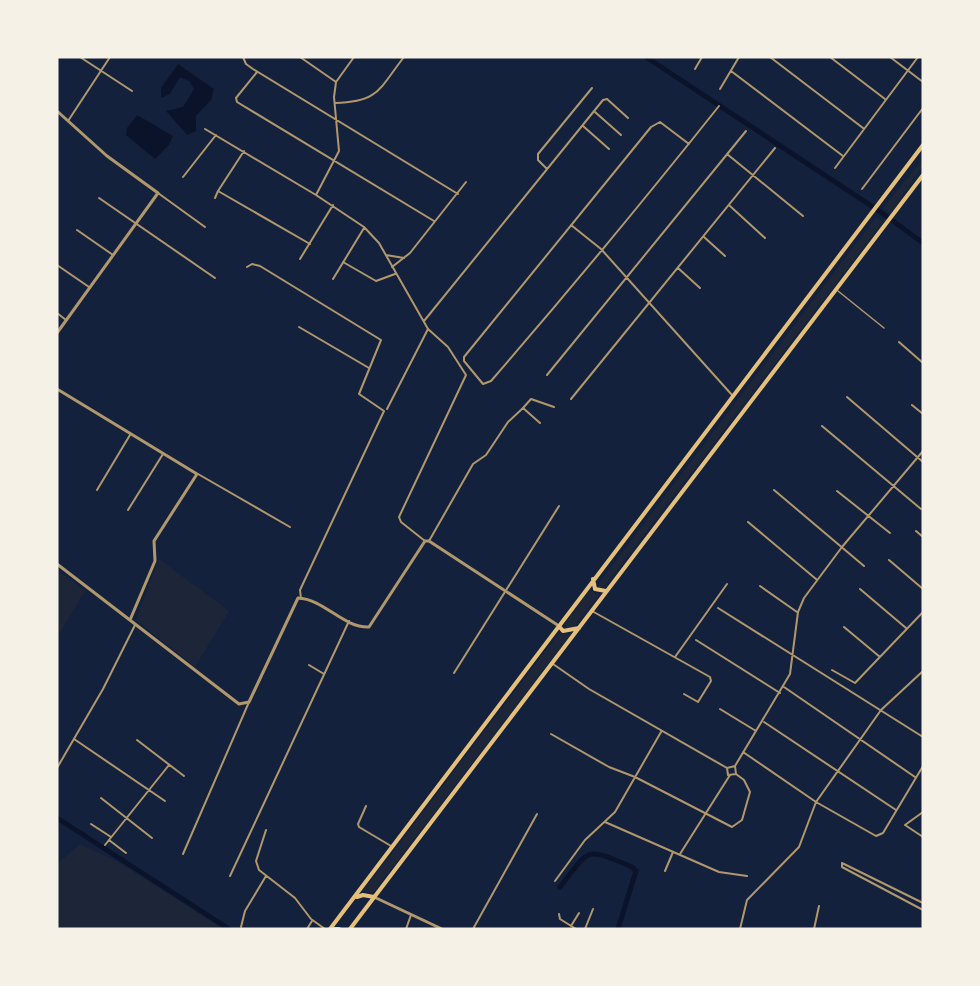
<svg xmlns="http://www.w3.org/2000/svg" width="980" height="986" viewBox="0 0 980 986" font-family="Quicksand,sans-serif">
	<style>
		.green { fill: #1d2539 }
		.water { fill: #0b132b }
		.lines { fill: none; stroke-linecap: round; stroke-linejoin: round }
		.canal { stroke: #0b132b; stroke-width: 5 }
		.service { stroke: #b1986c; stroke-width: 1.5 }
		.minor { stroke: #b1986c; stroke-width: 2 }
		.tertiary { stroke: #b1986c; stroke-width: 3 }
		.secondary { stroke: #e5c07b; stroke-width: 4 }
	</style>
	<rect width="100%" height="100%" fill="#14213d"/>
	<!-- green -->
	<path class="green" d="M923,159V166L890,213L883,208Z
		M876,217L883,222L605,586L598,589L599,583Z
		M159,559L229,611L195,667L136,620Z
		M57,570L85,591L57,637Z
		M590,590L599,595L574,627L567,629L565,623Z
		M559,633L571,634L373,893L363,891Z
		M80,844L118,862L223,929H57V864Z"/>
	<!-- water -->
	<path class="water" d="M178,64L214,89L211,100L196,116V131L187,135L166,111L183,107L194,89L189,81L180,77L170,94L161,98V88Z
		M137,115L173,136L169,145L155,159L126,135L127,128Z"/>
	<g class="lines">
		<!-- canal -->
		<path class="canal" d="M646,57L882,213L923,243
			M57,818L229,929
			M560,887C591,847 584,847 632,867L636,871L618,929"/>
		<!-- service -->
		<path class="service" d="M838,291L884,328"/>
		<!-- minor -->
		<path class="minor" d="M80,57L132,91
			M243,57L246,64L253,69L458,194
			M300,57L336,82
			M770,57L863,128
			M830,57L885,99
			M890,57L923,82
			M695,69L702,57
			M731,71L843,156
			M257,72L236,98L237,102L434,221
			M720,89L739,57
			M335,103C379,102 379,89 404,57
			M595,112L621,135
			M68,121L110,57
			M583,126L609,149
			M205,129L316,195L364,227L379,243L428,329L448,347L466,375L399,517L401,522L425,541
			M689,144L660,122L651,127L464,357V361L483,384L491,381C569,291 645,199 719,106
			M244,151L218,191L310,244
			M727,154L803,216
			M835,168L918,57
			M547,169L538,160V154L592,88
			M183,177L216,135
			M862,189L923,108
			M158,193L205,227
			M316,195L339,151L334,97L336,82L354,57
			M99,198L215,278
			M215,198L218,191
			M730,206L765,238
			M571,225L601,249L732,395
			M77,230L113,255
			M704,237L725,256
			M386,255L404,258
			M300,259L333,205
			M343,262L376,281L395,274
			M57,265L89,287
			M247,267L252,264L260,266L381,340L359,394L384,411L300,590L301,599
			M392,267L410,253L466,182
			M678,268L700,288
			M333,279L364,228
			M57,313L66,320
			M424,321L603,100L607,99L628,118
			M299,327L369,368
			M899,342L923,363
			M547,375L746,131
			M847,397L923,462
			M571,399L775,148
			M912,405L923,414
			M523,408L531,399L554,407
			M387,409L428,329
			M822,426L921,509
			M198,474L290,527
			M97,490L130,435
			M774,490L864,566
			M837,491L890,533
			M128,510L163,454
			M748,522L816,579
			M916,531L923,537
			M429,541L473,464L486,455L508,422L523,408L540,423
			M889,560L923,589
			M760,586L797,612
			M860,589L906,628
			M718,608L923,737
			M592,611L710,677L711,681L698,702L684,694
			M844,627L880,657
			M696,640L780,693
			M675,657L727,584
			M553,664L589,689L727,768
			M309,665L324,674
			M832,670L855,683L923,612
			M454,673L559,506
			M784,687L915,777
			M720,709L756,731
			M764,722L896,810
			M551,734L609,767L635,777L732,827L742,820L750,792L744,780L736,774
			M74,739L165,801
			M137,740L184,776
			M743,752L816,802L876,836L883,833L923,766
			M735,766L727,768L728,775L736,774L735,766L790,674L798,612L804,598L842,547L923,451
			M57,768L103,689L135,625
			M101,798L152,838
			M366,806L358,824L359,827L391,846
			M923,812L905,825L923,837
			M605,822L719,872L747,876
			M91,824L111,837
			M266,830L256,861L259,870L295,898L311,919L325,929
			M109,840L126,853
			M105,845L169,765
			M183,854L249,702
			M680,854L730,775
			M665,871L673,852
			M230,876L349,621
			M555,881L585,840L615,812L661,732
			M923,903L842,863V867L923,910
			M559,914L560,919L576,929
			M571,926L579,913
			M241,927L245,911L266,876
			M307,929L312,921
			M406,929L411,915
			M473,929L537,814
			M585,929L593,909
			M740,929L747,900L799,847L816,802L881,710L923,671
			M814,929L819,906"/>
		<!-- tertiary -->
		<path class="tertiary" d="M57,111L107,156L158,193L57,333
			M57,389L197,474L154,541L155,561L130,620
			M57,564L239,704L249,702L298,598C324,599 343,628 369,627L425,541H429L559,626
			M374,897L442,929"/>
		<!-- secondary -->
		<path class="secondary" d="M593,579L595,589L606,591
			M559,626L563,631L579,628
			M357,897L363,895L374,897
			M330,929L923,145
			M332,929H339
			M350,929L923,175"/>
	</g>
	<!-- border -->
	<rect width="980" height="986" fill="none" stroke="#f6f1e7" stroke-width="117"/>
</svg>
